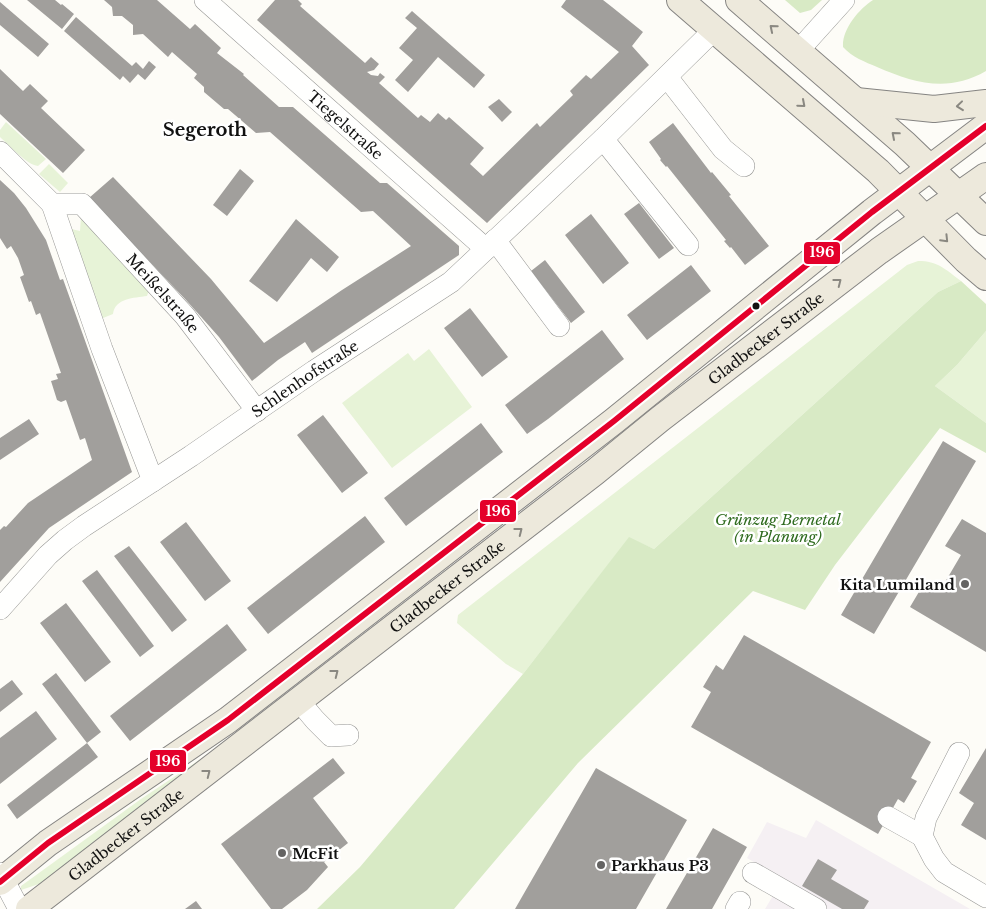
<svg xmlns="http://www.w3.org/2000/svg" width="986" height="909" viewBox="0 0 986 909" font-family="'Libre Baskerville',serif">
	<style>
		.industrial { fill: #f5f0f3 }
		.green { fill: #e7f3d7 }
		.forest { fill: #d8eac5 }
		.building { fill: #a19f9c }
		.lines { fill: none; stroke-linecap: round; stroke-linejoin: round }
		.minor-casing { stroke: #979795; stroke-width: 22 }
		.major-casing { stroke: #858482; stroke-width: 28 }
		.minor { stroke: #fffffe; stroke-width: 21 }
		.major { stroke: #ede9dc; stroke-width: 26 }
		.bus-1-casing { stroke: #fff; stroke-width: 10 }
		.bus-1 { stroke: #e4002b; stroke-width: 6 }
		.oneway { stroke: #8a8881 }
		.bus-dot { fill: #111; stroke: #fff; stroke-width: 2 }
		.poi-dot { fill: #646362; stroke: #fff; stroke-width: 2 }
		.labels { text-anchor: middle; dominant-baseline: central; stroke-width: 5; stroke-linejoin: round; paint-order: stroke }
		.street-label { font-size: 15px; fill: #111; stroke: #fff }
		.park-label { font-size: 15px; font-style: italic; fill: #2f6b1f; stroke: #fff }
		.poi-label { font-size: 15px; font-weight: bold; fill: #111; stroke: #fff; text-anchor: start }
		.quarter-label { font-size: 18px; font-weight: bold; fill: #111; stroke: #fff }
		.line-badge { stroke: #fff; stroke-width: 2 }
		.badge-label { font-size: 14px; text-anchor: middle; font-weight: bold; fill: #fff }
	</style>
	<rect width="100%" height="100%" fill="#fdfcf7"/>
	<!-- industrial -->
	<path class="industrial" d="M816,820L970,909H765L783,879L747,858L767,822L806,838Z"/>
	<!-- green -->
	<path class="green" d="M6,122L46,159L38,166C27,165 9,145 0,137V130Z
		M49,164L68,183L60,192L39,174Z
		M81,216L149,290L147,296C134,298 115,298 113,314L103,318L71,229L80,231Z
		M918,261C938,261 945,269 961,281L938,292L654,549L629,538L523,674L506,664L457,623L458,615L907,265Z
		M986,331V423L935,386L957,365Z
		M429,349L472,407L392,468L342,403L408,353L414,361Z
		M229,740L48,881L21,890V886L141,799Z"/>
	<!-- forest -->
	<path class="forest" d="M785,0H822L811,10L800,13Z
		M873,0H986V71C948,93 914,83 877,67C865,62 852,57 843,47C842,29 859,9 873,0Z
		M961,281L986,304V331L957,365L935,386L986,423V453L940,428L835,565L805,610L753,591L578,763L454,909H317L360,867L523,674L629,537L654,549L938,292Z"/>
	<!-- building -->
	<path class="building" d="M27,0H55L61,5L62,4L74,14L62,29Z
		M104,0H157L190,29L195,24L221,48L217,53L244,74L243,75L279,107H293L380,183H387L459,246V255L312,353L305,342L278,360L252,381L219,337L186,300L89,198L113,177L211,279L264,343L342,290L411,246L373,211L361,212L270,132L256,133L228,109H224L204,92V87L194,78L197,74L172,52L168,57L143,34L133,35V25L122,16H113L112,7Z
		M275,0H298L302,4L300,6L365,63L371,57L379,64L374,70L367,72L371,75L378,76L380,73L385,77L379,83L418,118L421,115L430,122L438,113L446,120L449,117L484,148L470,164L483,176L537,123L540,127L573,95L570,91L586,75L591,79L619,52L561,7L566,0H603L612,7L643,32L632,46L649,65L487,223L257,20Z
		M0,2L49,44L38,57L0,25Z
		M412,11L485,75L474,88L438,57L408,92L395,80L413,60L399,48L417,28L405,18Z
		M76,17L132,66L136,62L143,69L149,61L156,67L145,80L138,74L130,83L123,76L120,80L64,31Z
		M0,69L23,91L30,84L48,101L41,108L85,150L63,173L0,114Z
		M499,99L512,112L502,122L488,107Z
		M673,123L711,173L712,172L731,195L729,196L769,246L745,265L731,247L730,248L724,241L726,240L667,166L666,167L660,160L661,159L649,142Z
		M240,169L254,181L227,216L213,205Z
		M0,180L14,193L26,208L46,240L60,280L63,279L132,472L49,528L0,582V530L4,526L6,527L28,503L92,460L85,438L80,440L66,400L61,402L57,400L51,381L58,379L56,374L61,373L40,313L36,315L31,301L29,302L20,277L24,275L18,258L11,246L7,249L0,238Z
		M639,203L674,248L659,259L624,214Z
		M591,214L629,263L603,284L565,235Z
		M296,219L339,257L327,272L311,258L277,302L249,281Z
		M545,260L585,312L571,323L531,271Z
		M691,265L711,291L647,340L627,315Z
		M470,308L508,357L482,377L444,328Z
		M602,330L624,359L548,419L527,434L505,405Z
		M323,415L368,473L342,493L297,435Z
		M29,419L39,434L0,460V438Z
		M481,423L503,452L406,526L384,498Z
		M943,441L976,461L874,634L841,615Z
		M365,516L385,542L268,634L247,608Z
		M962,519L986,533V652L910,607L926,580L941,589L961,555L945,546Z
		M186,522L231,581L205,601L160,542Z
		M129,546L187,620L172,632L114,556Z
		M97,570L154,646L140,657L82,581Z
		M66,603L111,662L85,682L40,623Z
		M227,624L247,650L130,741L110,716Z
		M744,635L931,742L911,778L917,781L904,803L898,799L878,834L691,727L711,692L703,687L716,665L723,670Z
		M56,673L101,732L87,743L42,684Z
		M12,680L23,694L0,712V689Z
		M36,711L57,739L0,784V738Z
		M87,743L98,757L17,819L7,805Z
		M986,748V840L961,825L974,803L959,793Z
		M333,758L345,773L313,798L348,843L324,862L328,867L307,890L282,909H271L221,844Z
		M596,768L687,820L636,909H515Z
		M713,828L747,847L712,909H666Z
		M818,859L837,870L831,879L869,901L864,909H842L802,886Z
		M196,901L202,909H185Z"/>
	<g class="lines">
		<defs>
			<g id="minor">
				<path id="s1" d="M205,0L486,249"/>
				<path d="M799,50L844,0"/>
				<path d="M667,77L723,149L744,166"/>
				<path d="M603,139L688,245"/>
				<path id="s2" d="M0,152L52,204H82L185,316L257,411"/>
				<path d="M52,204L102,349L153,481"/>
				<path d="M495,240L559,326"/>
				<path id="s3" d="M0,609L48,555L65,540L84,526L191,456L314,371L451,282L603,139L715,29"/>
				<path d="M299,701L315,720L331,736L348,735"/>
				<path d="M959,753L926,818L922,836L934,859L944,872L986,897"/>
				<path d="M888,817L922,836"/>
				<path d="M0,873L19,909"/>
				<path d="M753,873L816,909"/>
				<path d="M736,909L740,902"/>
			</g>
			<g id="major">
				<path d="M680,0L878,171L966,260L986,277"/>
				<path d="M739,0L905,144L986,222"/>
				<path d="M856,101L934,109L986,103"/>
				<path d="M0,882L48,843L228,720L334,638L614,421L872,212L986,126"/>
				<path id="s4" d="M29,909L595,472L660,419L879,251L986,176"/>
			</g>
		</defs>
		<!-- minor casing -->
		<use href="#minor" class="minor-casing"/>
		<!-- major casing -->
		<use href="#major" class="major-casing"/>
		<!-- minor -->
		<use href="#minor" class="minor"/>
		<!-- major -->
		<use href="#major" class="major"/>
		<defs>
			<path id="bus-1" d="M0,882L48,843L228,720L614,421L872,212L986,126"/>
		</defs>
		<!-- bus-1 casing -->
		<use href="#bus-1" class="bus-1-casing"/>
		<!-- bus-1 -->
		<use href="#bus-1" class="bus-1"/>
	</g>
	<!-- one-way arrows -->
	<defs><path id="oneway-chevron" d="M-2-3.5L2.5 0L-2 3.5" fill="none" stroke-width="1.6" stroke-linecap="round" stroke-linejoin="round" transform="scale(1.25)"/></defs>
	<g class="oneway">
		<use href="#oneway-chevron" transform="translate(773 28) rotate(-140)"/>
		<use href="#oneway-chevron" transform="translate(802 104) rotate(41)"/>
		<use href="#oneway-chevron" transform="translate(960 106) rotate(174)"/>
		<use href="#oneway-chevron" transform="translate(895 135) rotate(-139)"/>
		<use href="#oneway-chevron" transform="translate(945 239) rotate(46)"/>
		<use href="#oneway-chevron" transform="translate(838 282) rotate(-38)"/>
		<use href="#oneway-chevron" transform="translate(519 531) rotate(-38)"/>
		<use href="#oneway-chevron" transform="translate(335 673) rotate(-38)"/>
		<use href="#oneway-chevron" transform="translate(207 773) rotate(-38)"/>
	</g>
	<!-- markers -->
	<circle class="bus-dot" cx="756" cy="306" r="4.5"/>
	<g class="poi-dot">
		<circle cx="965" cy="584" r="5"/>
		<circle cx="282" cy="853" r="5"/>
		<circle cx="601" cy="865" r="5"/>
	</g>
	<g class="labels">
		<!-- street labels -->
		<g class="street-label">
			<text stroke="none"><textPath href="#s1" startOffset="188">Tiegelstraße</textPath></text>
			<text stroke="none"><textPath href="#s2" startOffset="224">Meißelstraße</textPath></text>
			<text stroke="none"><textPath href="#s4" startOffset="932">Gladbecker Straße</textPath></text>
			<text stroke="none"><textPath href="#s3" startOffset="384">Schlenhofstraße</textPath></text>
			<text stroke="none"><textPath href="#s4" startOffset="528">Gladbecker Straße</textPath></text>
			<text stroke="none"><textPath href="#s4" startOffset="122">Gladbecker Straße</textPath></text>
		</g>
		<!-- park labels -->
		<g class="park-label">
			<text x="778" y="519">Grünzug Bernetal<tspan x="778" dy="17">(in Planung)</tspan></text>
		</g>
		<!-- poi labels -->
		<g class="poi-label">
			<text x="955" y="584" text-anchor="end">Kita Lumiland</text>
			<text x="292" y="853">McFit</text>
			<text x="611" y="865">Parkhaus P3</text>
		</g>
		<!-- quarter labels -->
		<g class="quarter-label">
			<text x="205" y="130">Segeroth</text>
		</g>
	</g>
	<g class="line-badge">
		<rect x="803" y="241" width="38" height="24" rx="5" fill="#e4002b"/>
		<rect x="479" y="499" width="38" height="24" rx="5" fill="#e4002b"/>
		<rect x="149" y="749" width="38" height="24" rx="5" fill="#e4002b"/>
	</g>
	<g class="badge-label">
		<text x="822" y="257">196</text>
		<text x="498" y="516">196</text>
		<text x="168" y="766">196</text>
	</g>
</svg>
